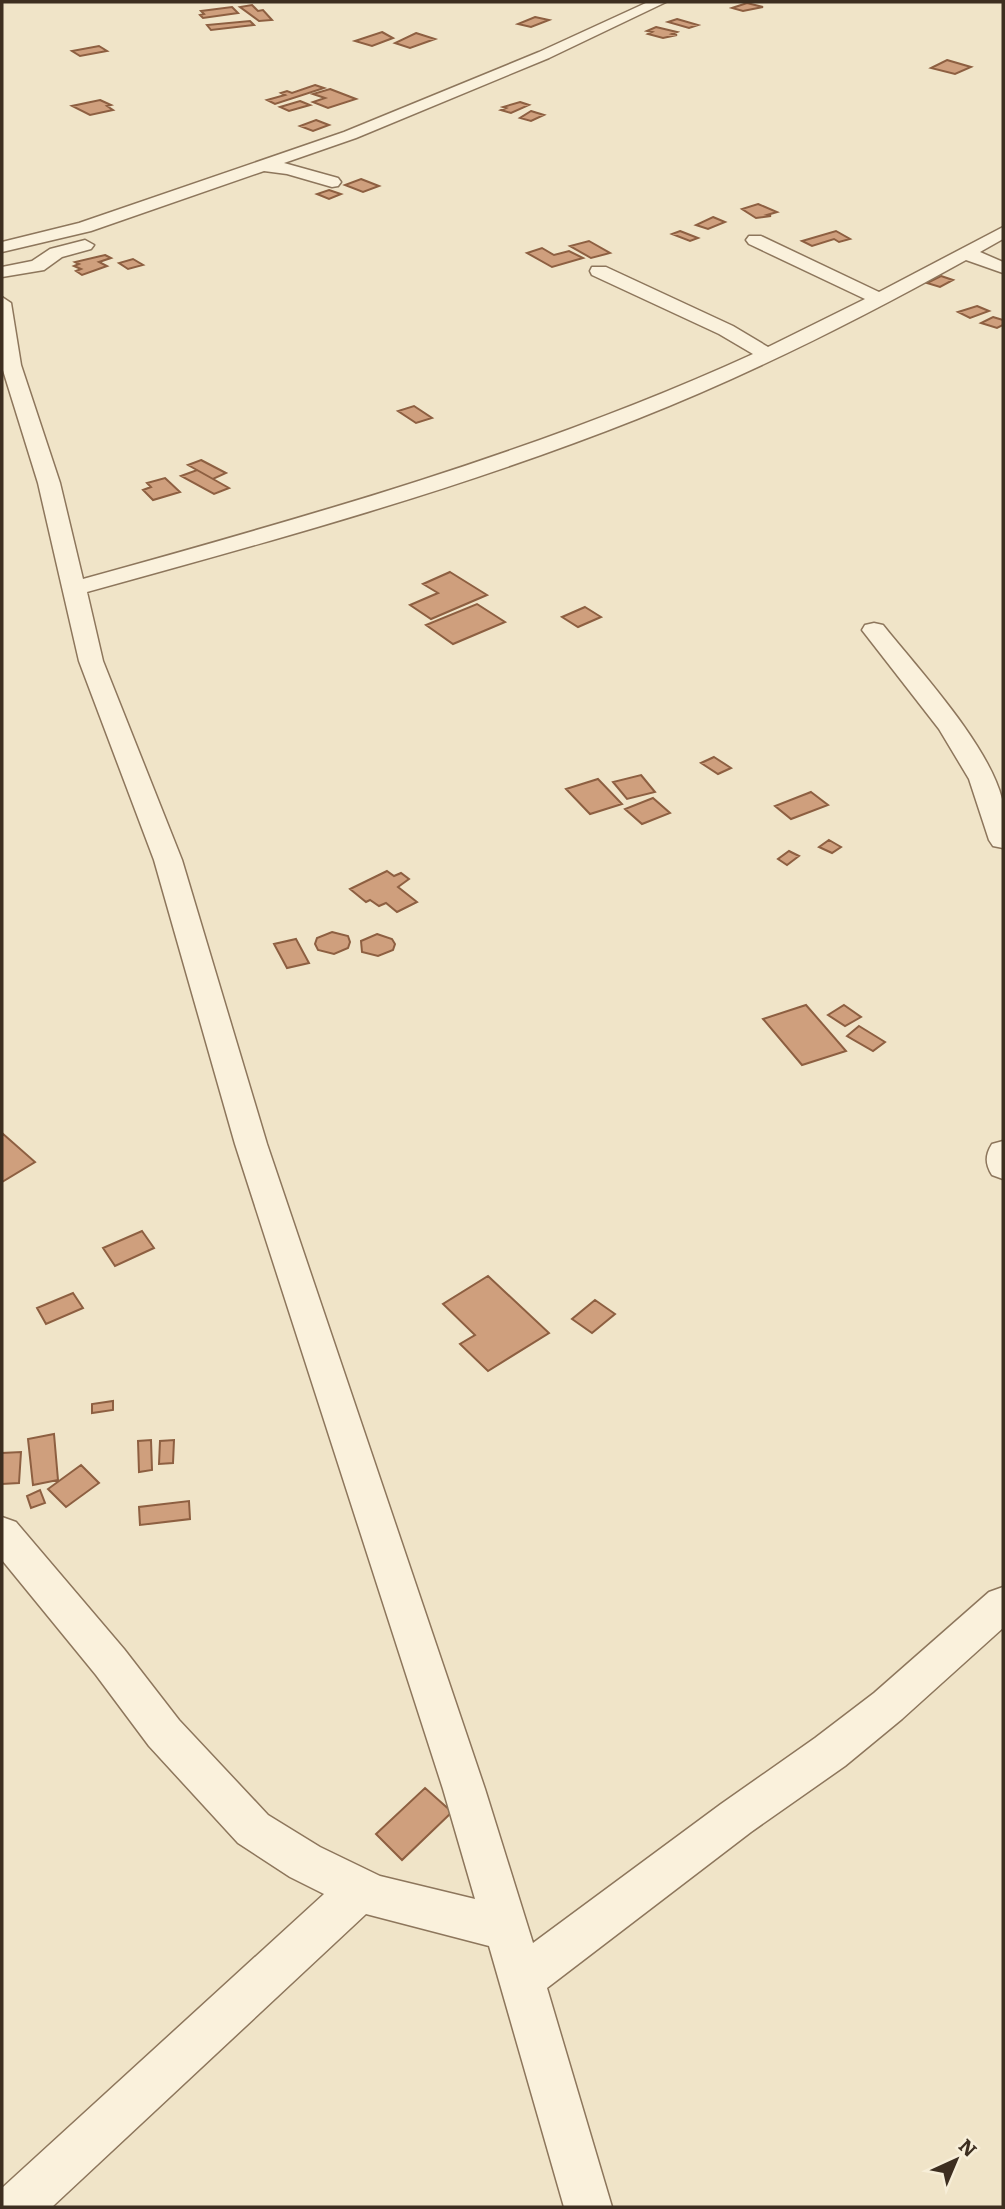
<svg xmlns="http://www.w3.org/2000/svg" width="1005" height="2209" viewBox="0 0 1005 2209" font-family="Literata,serif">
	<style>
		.building { fill: #cf9f7d; stroke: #8d5f41; stroke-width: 2 }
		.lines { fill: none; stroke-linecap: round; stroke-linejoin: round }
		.minor-casing { stroke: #8d765c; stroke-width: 3 }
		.minor { fill: #faf1dc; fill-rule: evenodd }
	</style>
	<rect width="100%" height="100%" fill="#f0e4c8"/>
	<!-- building -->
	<path class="building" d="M747,3L763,7L743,11L732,8Z
		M252,5L258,11L263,10L272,20L259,21L240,7Z
		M232,7L238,13L203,18L200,15L204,14L201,11Z
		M535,17L549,20L531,27L518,24Z
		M677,19L698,25L689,28L668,22Z
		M250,21L254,25L211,30L207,25Z
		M656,27L677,32L672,34L677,35L663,38L648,34L652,32L647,31Z
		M382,32L393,38L372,46L355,41Z
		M416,33L435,39L410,48L395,43Z
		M99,46L107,51L80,56L72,51Z
		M947,60L971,67L955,74L931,68Z
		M315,85L324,88L275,104L267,100L285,95L281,93L287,91L292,93Z
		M330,89L356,99L328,108L313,102L325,98L313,94Z
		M100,100L111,105L107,106L113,110L90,115L72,106Z
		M300,101L310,105L289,111L280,107Z
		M520,102L529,105L511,113L501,110L506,108L503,107Z
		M531,111L544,115L531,121L520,118Z
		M316,120L329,125L313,131L300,126Z
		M361,179L379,186L363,192L345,185Z
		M329,190L341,194L329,199L317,194Z
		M758,204L777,212L767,215L771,216L756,218L742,209Z
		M713,217L725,222L708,229L696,225Z
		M680,231L698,238L690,241L672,234Z
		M836,231L850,239L839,242L834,239L812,246L802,241Z
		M589,241L610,253L591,258L570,246Z
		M542,248L554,255L569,251L583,258L552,267L527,253Z
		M105,255L111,258L99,262L107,266L82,275L76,271L81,269L74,266L79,264L75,262Z
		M133,259L143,265L128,269L119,263Z
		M941,276L953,280L940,287L927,283Z
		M977,306L989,311L970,318L958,312Z
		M993,317L1003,320V325L997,328L981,323Z
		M414,406L432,418L416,423L398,411Z
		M201,460L226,473L213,479L188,465Z
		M197,470L229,488L214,494L181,476Z
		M165,478L180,492L153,500L143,490L151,487L147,483Z
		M450,572L487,595L431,619L410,605L438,593L423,584Z
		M477,604L505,622L453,644L426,625Z
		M585,607L601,617L578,627L562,617Z
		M714,757L731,768L718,774L701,763Z
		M641,775L655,792L627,799L613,782Z
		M598,779L622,804L590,814L566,789Z
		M811,792L828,805L791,819L775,806Z
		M653,798L670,813L642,824L625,809Z
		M829,840L841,847L832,853L819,847Z
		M789,851L799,856L787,865L778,859Z
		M387,871L394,876L401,873L409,879L398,887L417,902L397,912L386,903L379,906L370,900L366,902L350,889Z
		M332,932L348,936L350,942L348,948L334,954L318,950L315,944L317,938Z
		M377,934L392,939L395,944L393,950L378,956L362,952L361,941Z
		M296,939L309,963L287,968L274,944Z
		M806,1005L846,1051L802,1065L763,1019Z
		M844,1005L861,1017L845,1026L828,1015Z
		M859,1026L885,1042L873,1051L847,1036Z
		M2,1133L35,1162L2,1182Z
		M142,1231L154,1248L115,1266L103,1248Z
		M488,1276L549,1333L488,1371L460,1344L475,1335L443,1304Z
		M73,1293L83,1308L46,1324L37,1308Z
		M595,1300L615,1314L592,1333L572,1319Z
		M113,1401V1410L92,1413V1404Z
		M54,1434L58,1480L33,1485L28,1439Z
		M151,1440L152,1470L139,1472L138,1441Z
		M174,1440L173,1463L159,1464L160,1441Z
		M21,1452L19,1483L2,1484V1453Z
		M81,1465L99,1483L66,1507L48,1489Z
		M40,1490L45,1503L31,1508L27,1496Z
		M189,1501L190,1519L140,1525L139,1507Z
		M425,1788L452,1812L402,1860L376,1834Z"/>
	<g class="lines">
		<defs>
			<path id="minor" d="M648,2H666L549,58L356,138L284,163L338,178L341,182L338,186L332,187L287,174L264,171L91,231L2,252V242L79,223L344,132L539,52Z
				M1003,227V239L980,252L1003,262V273L966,260C860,319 751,374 637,419C458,490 272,541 87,592L103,661L182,860L267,1144L485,1789L533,1943L721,1804L815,1738L874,1693L989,1592L1003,1587V1628L902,1719L845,1766L751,1832L547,1988L612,2207H564L489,1946L366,1914L52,2207H2V2188L324,1894L290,1877L238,1843L149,1746L96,1675L2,1560V1517L16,1522L124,1649L179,1720L268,1815L320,1847L380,1876L475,1899L443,1789L235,1144L154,860L79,661L38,483L2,367V297L11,303L21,365L60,483L83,579C310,516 538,452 753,354L719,334L592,275L590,271L592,267H606L733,326L768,347L865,299L749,244L746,240L749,236H761L879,292Z
				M85,240L94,245L91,249L62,257L44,270L2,277V267L32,261L50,249Z
				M874,623L883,625C919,670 988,744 1002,799C1005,814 1003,833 1003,848L993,846L989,840L969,779L939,729L862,630L865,625Z
				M1003,1141V1179L992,1175C985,1164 985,1155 992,1144Z"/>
		</defs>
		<!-- minor casing -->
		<use href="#minor" class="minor-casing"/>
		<!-- minor -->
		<use href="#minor" class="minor"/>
	</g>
	<!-- border -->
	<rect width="1005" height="2209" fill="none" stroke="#3d2e20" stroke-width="7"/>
	<!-- north arrow -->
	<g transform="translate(956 2160) rotate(44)" stroke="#f7eed8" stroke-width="5" paint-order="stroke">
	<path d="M0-5L12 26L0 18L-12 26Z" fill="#3d2e20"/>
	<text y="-10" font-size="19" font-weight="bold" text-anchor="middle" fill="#3d2e20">N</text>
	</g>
</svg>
